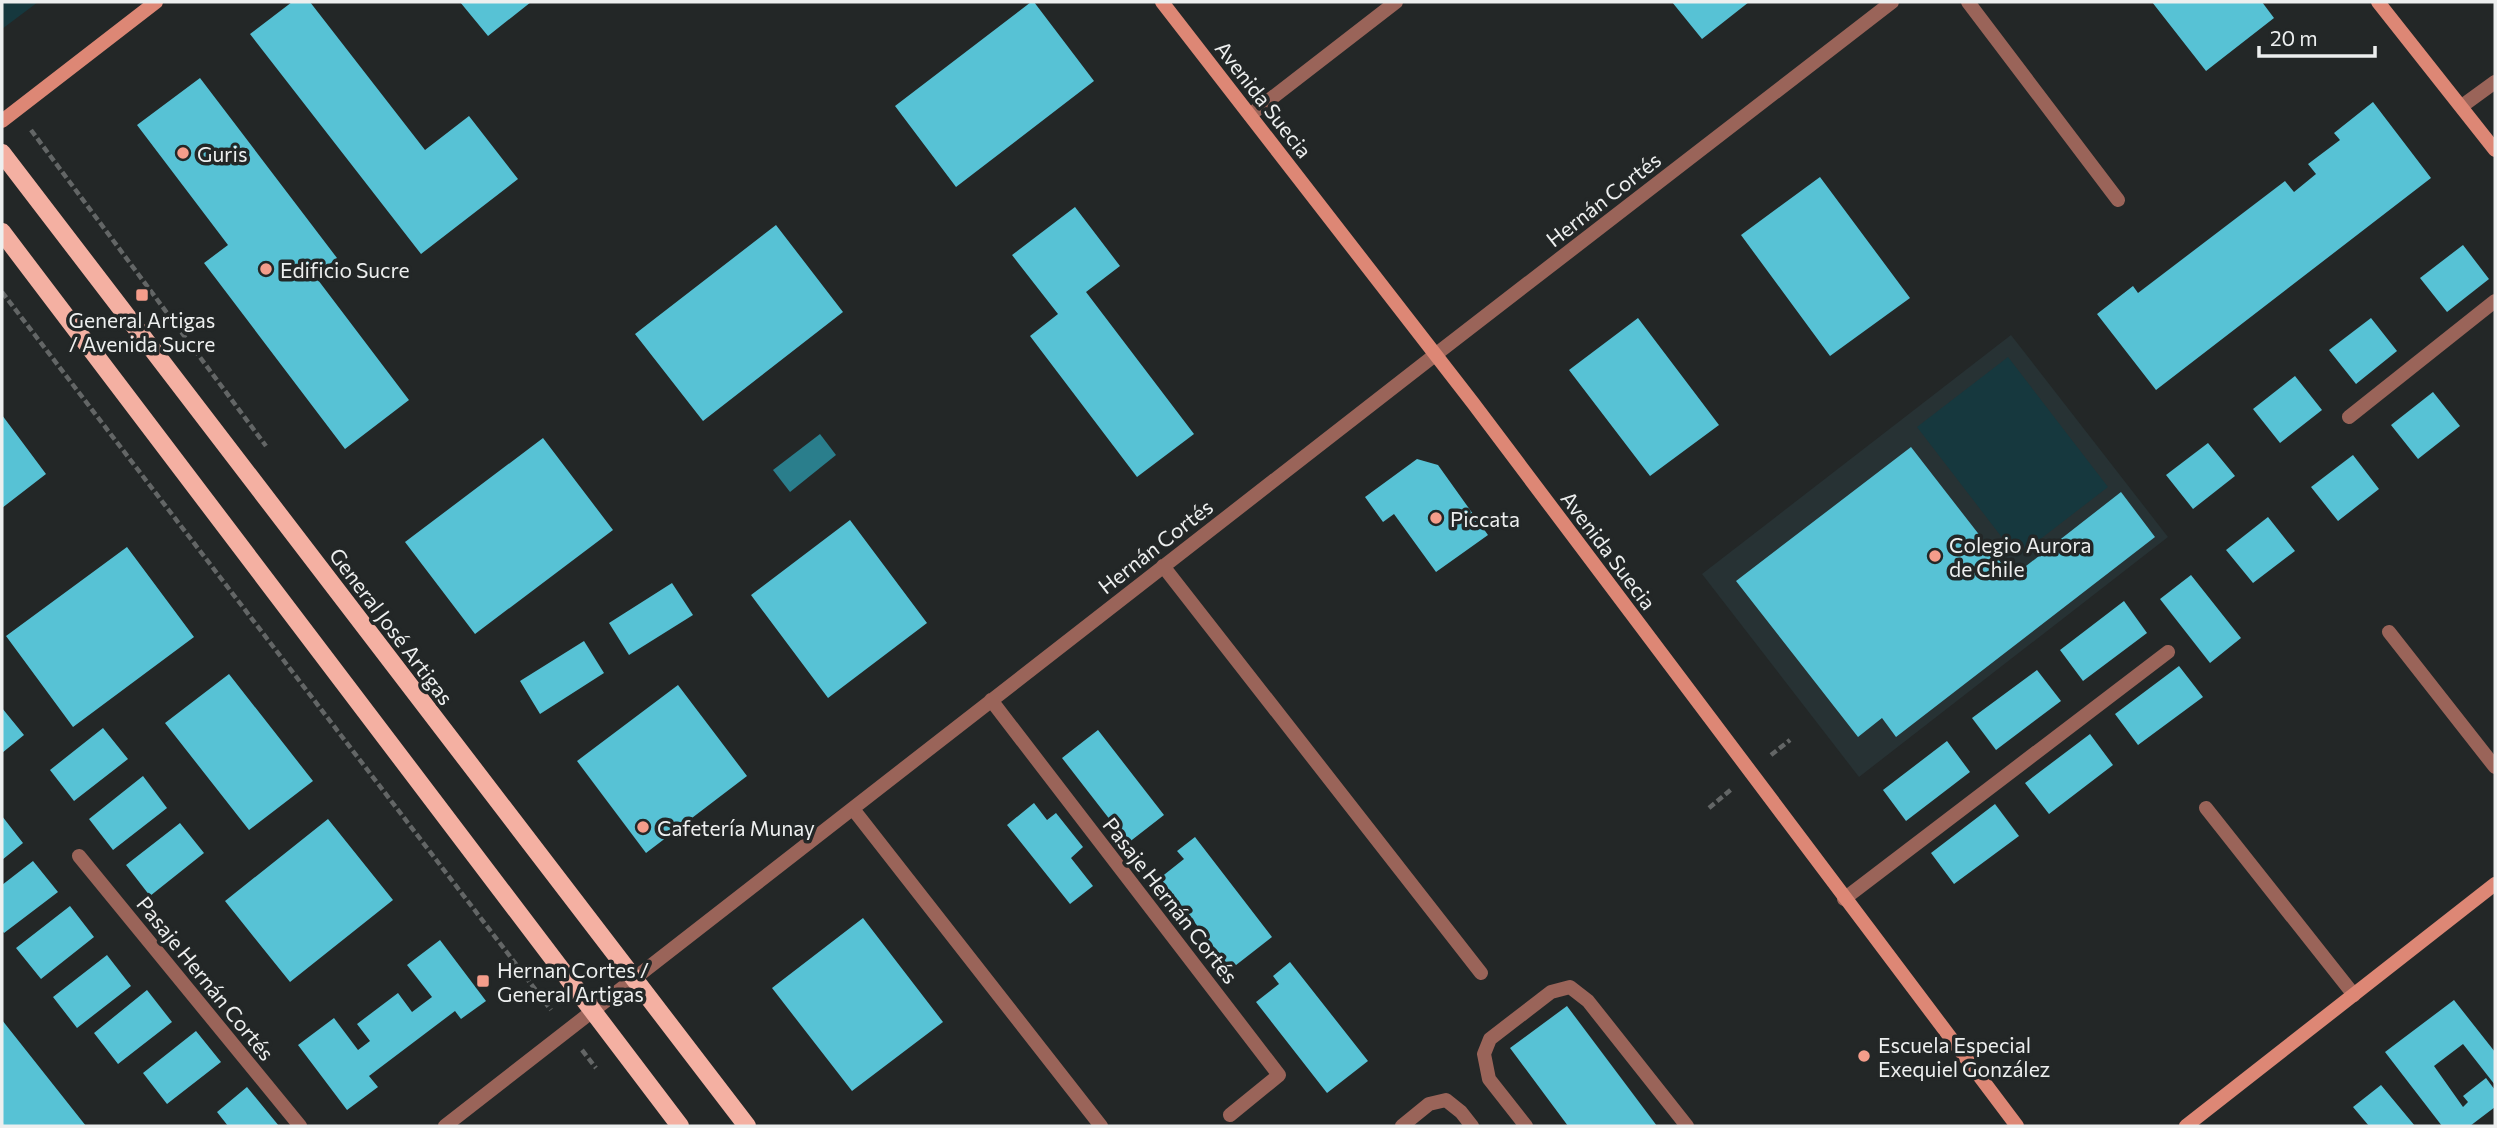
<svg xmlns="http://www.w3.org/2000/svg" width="2497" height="1128" viewBox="0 0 2497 1128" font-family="Commissioner,sans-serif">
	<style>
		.built { fill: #273234 }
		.green { fill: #16383e }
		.water { fill: #2a7e8c }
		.building { fill: #57c2d5 }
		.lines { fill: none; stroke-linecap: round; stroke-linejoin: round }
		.path { stroke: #636666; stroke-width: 4.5; stroke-dasharray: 7 3.5; stroke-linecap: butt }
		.lane { stroke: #9a6459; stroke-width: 14 }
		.street { stroke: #9a6459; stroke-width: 14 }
		.secondary { stroke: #dd8775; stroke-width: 14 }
		.primary { stroke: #f4b0a2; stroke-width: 18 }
		.poi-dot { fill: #f49d8b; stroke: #232727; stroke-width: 2.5 }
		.labels { text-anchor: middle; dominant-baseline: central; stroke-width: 7; stroke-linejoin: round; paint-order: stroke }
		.street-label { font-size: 21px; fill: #edefef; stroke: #232727 }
		.poi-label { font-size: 21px; fill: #edefef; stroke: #232727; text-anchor: start }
	</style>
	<rect width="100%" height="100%" fill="#232727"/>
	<!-- built -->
	<path class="built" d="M2011,335L2168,537L1859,777L1702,574Z"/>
	<!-- green -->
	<path class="green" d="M2,2H38L2,29Z
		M2008,357L2108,487L2017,557L1917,427Z"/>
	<!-- water -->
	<path class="water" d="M820,434L836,455L790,492L773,470Z"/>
	<!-- building -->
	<path class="building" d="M292,2H310L425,150L469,116L518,179L421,254L250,34Z
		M460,2H531L488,36Z
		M1031,2H1034L1094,81L956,187L895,106Z
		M1672,2H1749L1702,39Z
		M2152,2H2262L2274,18L2206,71Z
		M200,78L337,258L315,276L409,400L345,449L204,263L228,245L137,125Z
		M2373,102L2431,178L2156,390L2097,314L2133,286L2138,293L2285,181L2294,192L2316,174L2308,164L2340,140L2334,133Z
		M1820,177L1910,298L1830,356L1741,235Z
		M1075,207L1120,266L1086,292L1194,434L1137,477L1030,336L1058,314L1012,255Z
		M776,225L843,312L703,421L635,334Z
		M2463,245L2489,279L2447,312L2420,278Z
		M1638,318L1719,425L1650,476L1569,370Z
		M2371,318L2397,351L2356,384L2329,350Z
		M2295,376L2322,410L2280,443L2253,409Z
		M2433,392L2460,426L2418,459L2391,425Z
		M2,415L46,474L2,508Z
		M543,438L613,530L475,634L405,542Z
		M2208,443L2235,476L2193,509L2166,475Z
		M1911,447L2012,577L2121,492L2155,537L1896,737L1882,718L1858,737L1736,581Z
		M2353,455L2379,489L2338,521L2311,487Z
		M1417,459L1438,465L1488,535L1436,572L1394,514L1383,522L1365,497Z
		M2268,517L2295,551L2253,583L2226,550Z
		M850,520L927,623L828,698L751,595Z
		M127,547L194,637L73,727L6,636Z
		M2191,575L2241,638L2210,663L2160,599Z
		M672,583L693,615L629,655L609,623Z
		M2124,601L2147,633L2083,681L2060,650Z
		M584,641L604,673L540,714L520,681Z
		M2179,666L2203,697L2138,745L2115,714Z
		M2037,670L2061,701L1996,750L1972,718Z
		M229,674L313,781L249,830L165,723Z
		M678,685L747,776L646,853L577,761Z
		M2,708L24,735L2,753Z
		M103,728L128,759L74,801L50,770Z
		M1098,730L1164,815L1128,843L1062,758Z
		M2090,734L2113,765L2049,814L2025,783Z
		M1947,741L1970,772L1906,821L1883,790Z
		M143,776L167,808L113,850L89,819Z
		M1034,803L1047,820L1056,813L1083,847L1071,858L1093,886L1070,904L1007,825Z
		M1995,804L2019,836L1954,884L1931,853Z
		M2,816L23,843L2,860Z
		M328,819L393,900L290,982L225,901Z
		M180,823L204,853L150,896L126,865Z
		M1195,837L1272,937L1231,969L1160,878L1184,859L1177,851Z
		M33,861L58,892L4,933L2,930V885Z
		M70,906L94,937L41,979L16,948Z
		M863,918L943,1022L852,1091L772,988Z
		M440,940L486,1001L461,1019L455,1011L369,1076L378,1087L347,1110L298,1045L334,1018L358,1050L370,1041L357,1024L398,993L412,1012L432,997L407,965Z
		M107,955L131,986L77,1028L53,997Z
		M1290,962L1368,1061L1327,1093L1256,1002L1279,984L1273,976Z
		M147,990L172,1022L118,1064L94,1033Z
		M2454,1000L2495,1052V1085L2463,1044L2434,1066L2463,1107L2468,1102L2463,1096L2486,1078L2495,1090V1107L2470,1126H2442L2385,1052Z
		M1567,1006L1657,1126H1568L1510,1048Z
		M2,1020L86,1126H2Z
		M196,1031L221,1062L167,1104L143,1073Z
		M2381,1085L2415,1126H2369L2353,1107Z
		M247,1087L279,1126H228L217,1112Z"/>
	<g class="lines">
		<!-- path -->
		<path class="path" d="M31,130L266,446
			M2,292L551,1010
			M1771,755L1790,740
			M1709,808L1733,788
			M582,1050L596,1068"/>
		<!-- lane -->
		<path class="lane" d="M1250,115L1396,2
			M1402,1126L1429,1104L1446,1100L1461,1112L1472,1126
			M1526,1126L1489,1079L1484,1054L1490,1039L1551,992L1570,987L1588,1001L1687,1126"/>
		<!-- street -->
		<path class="street" d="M1968,2L2118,200
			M2462,106L2495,82
			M2349,417L2495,301
			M1163,566L1481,973
			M2389,632L2495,767
			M991,700L1279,1075L1230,1115
			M2206,808L2354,995
			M853,809L1101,1126
			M79,856L300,1126
			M1844,899L2168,652
			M445,1126L1435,355L1892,2"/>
		<!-- secondary -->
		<path class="secondary" d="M1162,2L1473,403L2017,1126
			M2378,2L2495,150
			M2,121L156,2
			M2186,1126L2495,884"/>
		<!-- primary -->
		<path class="primary" d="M2,153L747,1126
			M2,232L680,1126"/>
	</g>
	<!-- markers -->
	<g class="poi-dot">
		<circle cx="183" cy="153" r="7"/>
		<circle cx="266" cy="269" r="7"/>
		<rect x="135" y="288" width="14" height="14" rx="3.5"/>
		<circle cx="1436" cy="518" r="7"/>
		<circle cx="1935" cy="556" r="7"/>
		<circle cx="643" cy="827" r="7"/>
		<rect x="476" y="974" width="14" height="14" rx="3.5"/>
		<circle cx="1864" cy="1056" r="7"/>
	</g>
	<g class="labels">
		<!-- street labels -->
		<g class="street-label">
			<text transform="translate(1264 99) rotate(52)">Avenida Suecia</text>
			<text transform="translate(1603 199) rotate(-38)">Hernán Cortés</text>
			<text transform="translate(1155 546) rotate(-38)">Hernán Cortés</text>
			<text transform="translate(1609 550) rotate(53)">Avenida Suecia</text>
			<text transform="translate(392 626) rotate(53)">General José Artigas</text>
			<text transform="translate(1171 900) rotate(52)">Pasaje Hernán Cortés</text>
			<text transform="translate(206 978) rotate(51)">Pasaje Hernán Cortés</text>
		</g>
		<!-- poi labels -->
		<g class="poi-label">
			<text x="197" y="153">Guris</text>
			<text x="280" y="269">Edificio Sucre</text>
			<text x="142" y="319" text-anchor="middle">General Artigas<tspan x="142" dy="24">/ Avenida Sucre</tspan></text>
			<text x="1450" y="518">Piccata</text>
			<text x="1949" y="544">Colegio Aurora<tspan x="1949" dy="24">de Chile</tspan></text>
			<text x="657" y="827">Cafetería Munay</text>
			<text x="497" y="969">Hernan Cortes /<tspan x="497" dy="24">General Artigas</tspan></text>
			<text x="1878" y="1044">Escuela Especial<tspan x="1878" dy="24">Exequiel González</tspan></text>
		</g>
	</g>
	<!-- border -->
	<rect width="2497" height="1128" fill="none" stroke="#edefef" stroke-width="7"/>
	<!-- scale -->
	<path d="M2259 46v10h116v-10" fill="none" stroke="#edefef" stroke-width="3.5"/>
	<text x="2270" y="46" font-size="21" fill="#edefef" stroke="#232727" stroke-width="5" paint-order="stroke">20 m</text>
</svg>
